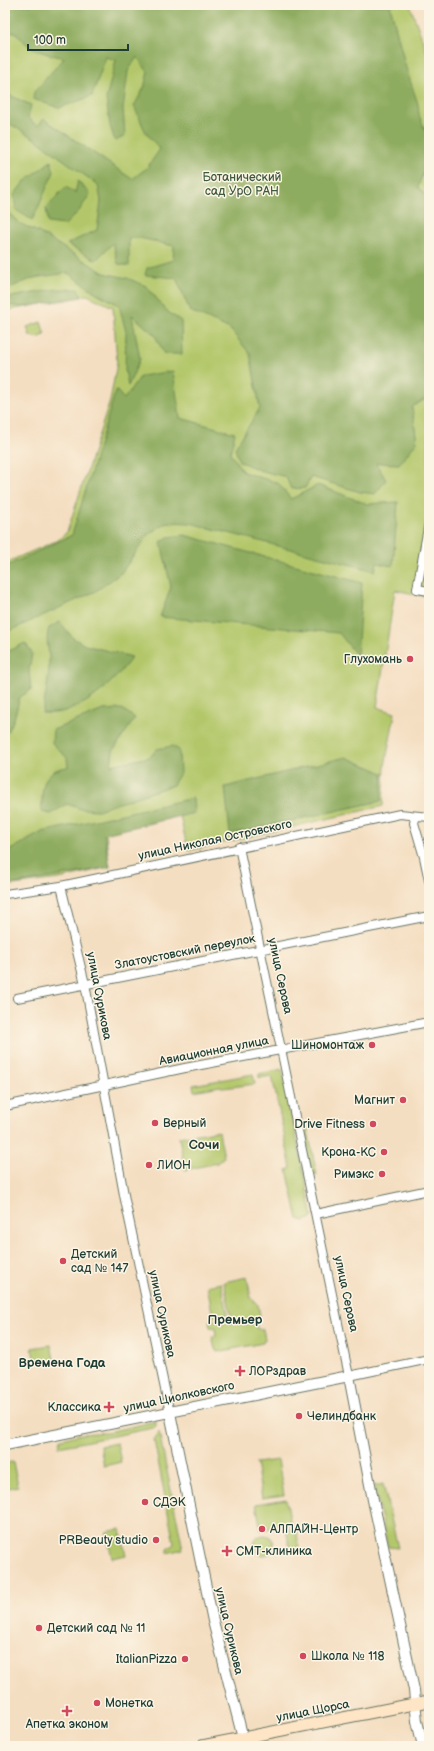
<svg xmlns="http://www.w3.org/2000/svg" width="434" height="1751" viewBox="0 0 434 1751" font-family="'Balsamiq Sans',sans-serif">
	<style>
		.green { fill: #b3c76b; stroke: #698250 }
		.forest { fill: #8eac5f; stroke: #56744a }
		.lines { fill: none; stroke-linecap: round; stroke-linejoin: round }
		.minor-casing { stroke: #6a7565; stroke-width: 10 }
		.tertiary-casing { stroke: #6a7565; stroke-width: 12 }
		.secondary-casing { stroke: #6a7565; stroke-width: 13 }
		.minor { stroke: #fff; stroke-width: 8 }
		.tertiary { stroke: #fff; stroke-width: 10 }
		.secondary { stroke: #fee5c5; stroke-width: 11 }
		.poi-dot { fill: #d1495b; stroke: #fcf5e5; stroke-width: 1.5 }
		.labels { text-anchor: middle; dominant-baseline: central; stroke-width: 3; stroke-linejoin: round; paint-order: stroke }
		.park-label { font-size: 12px; fill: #3d593f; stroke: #fcf5e5 }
		.poi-label { font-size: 12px; fill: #1f3d34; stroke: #fcf5e5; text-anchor: start }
		.street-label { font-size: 12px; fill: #1f3d34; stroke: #fcf5e5 }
		.neighbourhood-label { font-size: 13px; font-weight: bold; fill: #1f3d34; stroke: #fcf5e5 }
	</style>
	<rect width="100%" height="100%" fill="#fcf5e5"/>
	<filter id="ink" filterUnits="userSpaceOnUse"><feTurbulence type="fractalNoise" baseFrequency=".025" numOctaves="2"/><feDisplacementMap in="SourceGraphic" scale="8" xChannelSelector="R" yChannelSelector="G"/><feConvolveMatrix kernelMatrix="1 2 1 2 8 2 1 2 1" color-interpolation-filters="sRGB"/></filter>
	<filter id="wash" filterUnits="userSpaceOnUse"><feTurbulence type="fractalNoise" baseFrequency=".012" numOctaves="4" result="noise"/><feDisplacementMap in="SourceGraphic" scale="16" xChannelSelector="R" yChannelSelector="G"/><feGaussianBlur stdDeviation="0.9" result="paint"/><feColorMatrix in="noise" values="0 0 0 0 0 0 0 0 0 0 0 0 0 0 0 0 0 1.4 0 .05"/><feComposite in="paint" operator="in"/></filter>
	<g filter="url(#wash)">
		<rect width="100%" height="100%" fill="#f4dec1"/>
		<!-- green -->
		<path class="green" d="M5,5H410L429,58V597L395,590L377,707L395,713L385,766L383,806L188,851L180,816L106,832L109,867L59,879L5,886V563L58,540L67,532L110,401L117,363L113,307L87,295L5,311Z
			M41,322L45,335L37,338L30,336L27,327Z
			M282,1069L313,1217L305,1221L298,1219L287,1170L291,1168L272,1076L259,1078V1074Z
			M253,1074L255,1084L223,1088L220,1086L194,1091L193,1085Z
			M307,1127L317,1175L311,1174L301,1130Z
			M216,1131L219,1132L224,1157L217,1163L185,1170L179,1137Z
			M247,1277L251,1298L258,1305L260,1316L255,1317L257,1329H263L265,1339L263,1343L217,1352L215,1349L212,1337L216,1336L215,1327L210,1328L209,1321L231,1316L224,1282Z
			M221,1283L228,1314L213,1317L207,1286Z
			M51,1345L54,1359L35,1363L32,1348Z
			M156,1421V1426L153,1428L59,1447L61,1439L81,1434L108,1432Z
			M159,1432L183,1549L167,1553V1549L174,1544L154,1440Z
			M117,1443L121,1462L104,1466L100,1446Z
			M278,1460L284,1495L262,1498L256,1463Z
			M13,1462L18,1486L5,1489V1463Z
			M383,1484L398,1548L388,1547L374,1486Z
			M286,1499L291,1524L261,1530L256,1504Z
			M296,1527L299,1547L290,1549L286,1529Z
			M120,1529L126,1555L112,1558L106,1532Z
			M254 1545a10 10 0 1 1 20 0a10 10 0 1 1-20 0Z"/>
		<!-- forest -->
		<path class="forest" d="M5,5H390L406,68L418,104L419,115L429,140L424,170L418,187L429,199V397L412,407L417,442L399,464L376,463L386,480L375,494L360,492L311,477L305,488L291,489L286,477L259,470L239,461L235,448L260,408L250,354L230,329L190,311L176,278L145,275L147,268L173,260L174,246L140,238H129V266L118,264L113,243L96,260L67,244L97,230L101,201L98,185L35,139L5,121V96L9,95L31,105L28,118L37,126L44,119L132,179L147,168L160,149L146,133L134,106L144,88L148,72L137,57L128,71L123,109L125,136L115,141L110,126L106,99L116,60L106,57L92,96L59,108L33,99L34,92L64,58C39,51 33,53 15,32L5,34Z
			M51,161L54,172C46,187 41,204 32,220L16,210L14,195L24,182Z
			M78,181L90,194L79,211L65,225L48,223L46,208C54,201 58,193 66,187L75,193Z
			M5,210L19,223L40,233L104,273L127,278L146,286L168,312L181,321L182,354H164L155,335L132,315L140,359L128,386L125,370L126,332L119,305L98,294L68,273L33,278L5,290Z
			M57,289H78L82,297L24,307L5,305V298Z
			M173,371L180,418L235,433L230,453L243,472L278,483L291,499L318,485L367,504L398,502L393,566L377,563L375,571L190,523L168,522L158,528L149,534L121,573L96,591L5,633V567L72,535L116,390L124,399L141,376Z
			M184,535L362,583L357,656L339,633L160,617L171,587L161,542L168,537Z
			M60,622L73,638L85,645L132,657C112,685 79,717 42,713C46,695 49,678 49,660C49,647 45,641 49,628Z
			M25,643L32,653L29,671L31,690L20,697L14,719L8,732L5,733V653Z
			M122,709L135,718L113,751L111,765L150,757L157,749L172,746L179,750L180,773L173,785L98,810L81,809L67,804L51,814L42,812C42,790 40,770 68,767L67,758L52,743L53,730L103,710Z
			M346,757L383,773L381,801L230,834L225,787Z
			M193,798L194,813L104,834L110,867L5,886V853L42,832Z"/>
	</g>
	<g filter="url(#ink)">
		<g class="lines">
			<defs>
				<path id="minor" d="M429,522L417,589L429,591
					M416,816L414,823L424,857L429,881
					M239,847L349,1376L429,1359
					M61,886L85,984L125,1200L170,1413
					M5,894L61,886L400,814L429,817
					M17,998L429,916
					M5,1106L185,1068L429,1022
					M316,1214L429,1190"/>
				<path id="tertiary" d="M170,1413L213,1621L245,1746
					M5,1445L349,1376L373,1500L414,1690L417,1721L423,1746"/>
				<path id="secondary" d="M202,1746L429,1701"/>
			</defs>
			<!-- minor casing -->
			<use href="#minor" class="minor-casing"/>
			<!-- tertiary casing -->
			<use href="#tertiary" class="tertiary-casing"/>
			<!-- secondary casing -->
			<use href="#secondary" class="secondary-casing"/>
			<!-- minor -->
			<use href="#minor" class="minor"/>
			<!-- tertiary -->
			<use href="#tertiary" class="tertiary"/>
			<!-- secondary -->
			<use href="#secondary" class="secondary"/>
		</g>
	</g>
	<!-- markers -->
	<g class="poi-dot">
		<circle cx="410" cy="659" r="4"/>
		<circle cx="372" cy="1045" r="4"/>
		<circle cx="403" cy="1100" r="4"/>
		<circle cx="155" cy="1123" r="4"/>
		<circle cx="373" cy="1124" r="4"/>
		<circle cx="384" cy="1152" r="4"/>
		<circle cx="149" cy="1165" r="4"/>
		<circle cx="382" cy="1174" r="4"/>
		<circle cx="63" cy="1261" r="4"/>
		<path d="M238 1365h4v4h4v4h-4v4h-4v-4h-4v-4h4z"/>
		<path d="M107 1401h4v4h4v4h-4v4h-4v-4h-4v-4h4z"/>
		<circle cx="299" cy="1416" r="4"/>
		<circle cx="145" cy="1502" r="4"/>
		<circle cx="262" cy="1529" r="4"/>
		<circle cx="156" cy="1540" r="4"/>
		<path d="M225 1545h4v4h4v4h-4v4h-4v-4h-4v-4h4z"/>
		<circle cx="39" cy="1628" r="4"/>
		<circle cx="303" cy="1656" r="4"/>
		<circle cx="185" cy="1659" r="4"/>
		<circle cx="97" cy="1703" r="4"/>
		<path d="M65 1705h4v4h4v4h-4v4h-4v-4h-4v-4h4z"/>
	</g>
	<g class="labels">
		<!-- park labels -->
		<g class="park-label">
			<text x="242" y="177">Ботанический<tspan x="242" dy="14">сад УрО РАН</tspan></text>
		</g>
		<!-- poi labels -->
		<g class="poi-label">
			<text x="402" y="659" text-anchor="end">Глухомань</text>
			<text x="364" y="1045" text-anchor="end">Шиномонтаж</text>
			<text x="395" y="1100" text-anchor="end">Магнит</text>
			<text x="163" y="1123">Верный</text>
			<text x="365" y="1124" text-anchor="end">Drive Fitness</text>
			<text x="376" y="1152" text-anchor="end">Крона-КС</text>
			<text x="157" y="1165">ЛИОН</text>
			<text x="374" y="1174" text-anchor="end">Римэкс</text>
			<text x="71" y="1254">Детский<tspan x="71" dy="14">сад № 147</tspan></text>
			<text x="249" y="1371">ЛОРздрав</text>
			<text x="101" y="1407" text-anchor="end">Классика</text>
			<text x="307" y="1416">Челиндбанк</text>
			<text x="153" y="1502">СДЭК</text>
			<text x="270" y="1529">АЛПАЙН-Центр</text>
			<text x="148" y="1540" text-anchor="end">PRBeauty studio</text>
			<text x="236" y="1551">СМТ-клиника</text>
			<text x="47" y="1628">Детский сад № 11</text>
			<text x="311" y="1656">Школа № 118</text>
			<text x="177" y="1659" text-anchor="end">ItalianPizza</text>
			<text x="105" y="1703">Монетка</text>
			<text x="67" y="1724" text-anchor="middle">Апетка эконом</text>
		</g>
		<!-- street labels -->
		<g class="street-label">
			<text transform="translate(215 840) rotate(-12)">улица Николая Островского</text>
			<text transform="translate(185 952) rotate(-11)">Златоустовский переулок</text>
			<text transform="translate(280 976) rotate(78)">улица Серова</text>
			<text transform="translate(99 996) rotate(79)">улица Сурикова</text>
			<text transform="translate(214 1051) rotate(-11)">Авиационная улица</text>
			<text transform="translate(346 1294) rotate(78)">улица Серова</text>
			<text transform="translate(162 1314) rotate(78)">улица Сурикова</text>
			<text transform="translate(179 1397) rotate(-12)">улица Циолковского</text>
			<text transform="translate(229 1631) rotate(77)">улица Сурикова</text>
			<text transform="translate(313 1711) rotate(-11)">улица Щорса</text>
		</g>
		<!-- neighbourhood labels -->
		<g class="neighbourhood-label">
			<text x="204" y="1145">Сочи</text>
			<text x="235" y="1320">Премьер</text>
			<text x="62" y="1363">Времена Года</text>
		</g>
	</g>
	<!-- margin -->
	<rect width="434" height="1751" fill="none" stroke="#fcf5e5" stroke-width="20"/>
	<!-- scale -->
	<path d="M28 44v6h100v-6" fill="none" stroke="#1f3d34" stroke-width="2"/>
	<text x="34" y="44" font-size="12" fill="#1f3d34" stroke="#fcf5e5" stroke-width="3" paint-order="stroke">100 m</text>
</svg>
